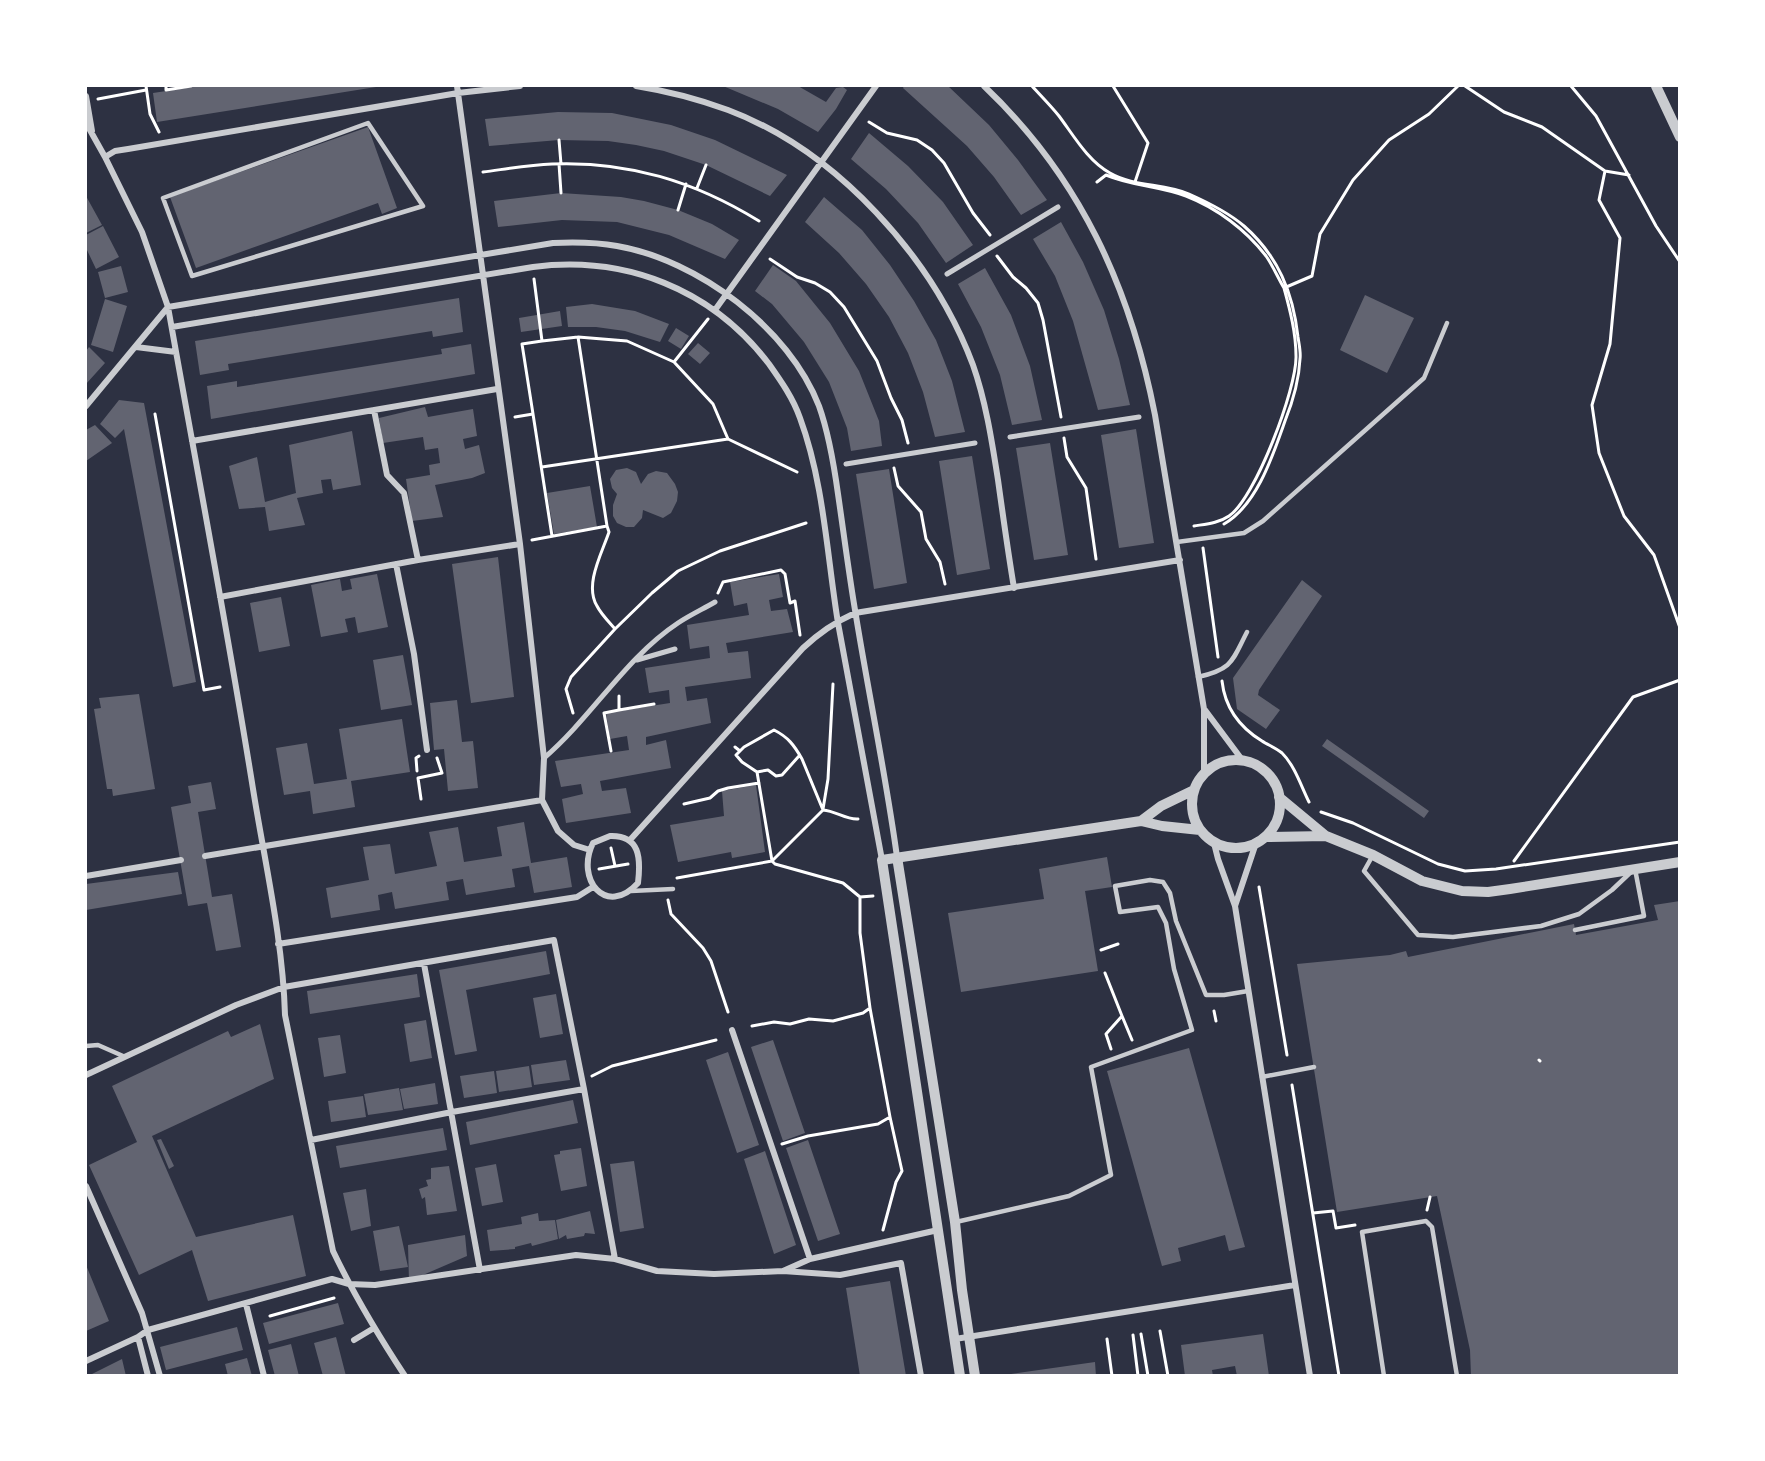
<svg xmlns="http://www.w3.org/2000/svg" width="1765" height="1461" viewBox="0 0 1765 1461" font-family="'Golos Text',sans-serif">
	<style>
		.building { fill: #626471 }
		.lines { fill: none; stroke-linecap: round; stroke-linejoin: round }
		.path { stroke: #fff; stroke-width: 3 }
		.service { stroke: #caccd0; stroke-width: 4.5 }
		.pedestrian { stroke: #caccd0; stroke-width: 5 }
		.minor { stroke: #caccd0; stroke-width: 6 }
		.tertiary { stroke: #caccd0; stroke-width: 10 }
	</style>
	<rect width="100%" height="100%" fill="#2d3142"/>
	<!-- building -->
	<path class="building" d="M199,86H376V87L157,122L153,93Z
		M723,86H798L826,102L836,88L843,87L847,90L836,109L818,132L778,109Z
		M904,86H948L989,125L1018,160L1047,200L1021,215L994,177L967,146L903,88Z
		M558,112L612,113L671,125L715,140L787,175L770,196L706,165L664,151L636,145L608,141L559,140L489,146L485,119Z
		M368,127L397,208L382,214L378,203L196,268L170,197Z
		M869,133L908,166L943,202L973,245L946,263L918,223L886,189L851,159Z
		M561,193L621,197L644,201L678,210L712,224L739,240L725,259L669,235L617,222L562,220L498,227L494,201Z
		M86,196L102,225L86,233Z
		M824,197L862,230L890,265L914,301L936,340L952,381L965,432L935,437L923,392L908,353L889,317L866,284L839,253L805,222Z
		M1061,222L1083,262L1104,310L1119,359L1130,405L1098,410L1073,321L1055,276L1033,239Z
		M103,226L119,257L96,269L86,248V235Z
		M773,265L796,281L830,323L859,371L879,421L882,446L851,451L847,428L829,382L804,342L772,304L755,291Z
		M121,266L128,292L105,298L98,272Z
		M985,268L1011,315L1030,366L1042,420L1012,425L1000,375L981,327L958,284Z
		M1365,295L1414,318L1387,373L1340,350Z
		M459,298L463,332L433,337L432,331L228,364L229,370L200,375L195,341Z
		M105,299L127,306L113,352L91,345Z
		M592,304L635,311L669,324L660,342L625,331L596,327H568L566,307Z
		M560,311L562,326L521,332L519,318Z
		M676,328L689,336L681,349L668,341Z
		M698,343L710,353L700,364L688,354Z
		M471,344L475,374L211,419L207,386L237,381V387L442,354L441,349Z
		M89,347L105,363L86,384V351Z
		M119,400L144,403L196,682L173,687L124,429L115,438L100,424Z
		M425,407L428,417L473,409L477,436L463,439L465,449L479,445L485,473L472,478L435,485L443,517L412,521L406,479L430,475L429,465L440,463L438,448L425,450L423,437L383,443L379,418Z
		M95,425L112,443L86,461V430Z
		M1136,429L1154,543L1119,548L1101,435Z
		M352,431L361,485L333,490L331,479L321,480L323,493L297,498L305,525L269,531L265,507L239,509L229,466L257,457L265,502L296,493L289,445Z
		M1050,443L1068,555L1034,560L1016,448Z
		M972,456L990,569L957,575L939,461Z
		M627,468L636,472L641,484L648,474L656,471L667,473L675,484L678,492L677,501L671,513L663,518L643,510L642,518L634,527H626L617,523L613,516V505L617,494L612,488L610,479L616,470Z
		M889,469L907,583L874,589L856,474Z
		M590,486L597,527L554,534L547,493Z
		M498,557L514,697L471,703L452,564Z
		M377,574L388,627L358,633L355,617L345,619L348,632L321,637L311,585L340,579L342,591L352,589L350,579Z
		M779,574L783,597L769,600L771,611L787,609L793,632L726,643L728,653L748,651L751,678L685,687L687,701L707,698L711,723L646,737V745L666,740L671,768L600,781L602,791L626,788L631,813L566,823L562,799L583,794L581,784L561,787L555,761L629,750L627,736L610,739L606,713L670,703L669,690L649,693L645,668L710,658L709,646L690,649L687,625L749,615L747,603L734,606L730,582Z
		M1302,580L1322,596L1259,690L1258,695L1280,710L1266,729L1237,709L1233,678Z
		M281,597L290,646L259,652L250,603Z
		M403,655L412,705L381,710L373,660Z
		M139,694L155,789L113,796L112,789H107L94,709L101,708L99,698Z
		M457,700L462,742L473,741L478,788L448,791L444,749L434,750L430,703Z
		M402,719L410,772L351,781L355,807L313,814L310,791L284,795L276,748L307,743L314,784L347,779L339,729Z
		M1327,739L1429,811L1424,818L1322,746Z
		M211,782L216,809L198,812L212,897L232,894L241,947L216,951L207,903L188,906L171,807L191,803L188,786Z
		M756,785L765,852L732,858L731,852L678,862L670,825L724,816L722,791Z
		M524,822L531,863L567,857L572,887L534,893L529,866L512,869L515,887L466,895L463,879L446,882L449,900L395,909L392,892L378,895L380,910L331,918L326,888L369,880L363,847L390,844L395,874L437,866L429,832L458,827L464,862L502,856L497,827Z
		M1107,857L1112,887L1085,891L1098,971L961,992L948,913L1044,899L1039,869Z
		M178,872L182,894L86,910V884Z
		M1680,901V1376H1471L1470,1350L1437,1196L1337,1212L1297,964L1390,955L1406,951L1408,957L1574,924L1576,935L1658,920L1654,905Z
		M546,951L550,974L466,990L477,1051L455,1055L439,970Z
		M417,974L420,997L310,1014L307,991Z
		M556,994L563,1034L540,1038L533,998Z
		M426,1020L432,1058L410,1062L404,1024Z
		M260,1024L274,1079L152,1136L196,1237L293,1215L306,1276L208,1301L192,1250L139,1275L89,1165L137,1142L112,1086L228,1031L231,1037Z
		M340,1035L346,1073L324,1077L318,1038Z
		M773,1040L805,1133L783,1141L751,1047Z
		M1189,1048L1245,1247L1229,1251L1225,1235L1178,1248L1181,1261L1162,1266L1107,1071Z
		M728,1052L759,1145L737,1153L706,1060Z
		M566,1060L570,1080L534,1085L531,1065Z
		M529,1066L532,1087L499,1092L496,1071Z
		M494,1071L497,1093L464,1098L460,1076Z
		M435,1083L438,1104L404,1109L400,1089Z
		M399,1088L403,1110L368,1115L364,1094Z
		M363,1096L366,1117L331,1122L328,1101Z
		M573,1100L578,1123L470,1145L466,1122Z
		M443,1128L447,1150L340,1168L336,1146Z
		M161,1139L174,1166L169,1169L157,1140Z
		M808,1140L840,1234L818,1241L786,1148Z
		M581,1148L587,1186L561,1191L554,1155L560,1154V1151Z
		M765,1151L796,1245L774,1254L744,1159Z
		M634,1161L644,1228L620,1232L610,1164Z
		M496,1164L503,1202L482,1206L475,1168Z
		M449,1166L457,1211L427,1215L425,1197L422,1199L419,1189L428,1186L426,1180L431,1179V1168Z
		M366,1189L371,1226L351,1231L343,1193Z
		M590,1211L595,1234L585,1233L584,1236L567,1239L566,1235L559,1239L556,1220Z
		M538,1213L539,1221L555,1220L558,1239L532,1246L531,1243L515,1247V1249L490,1251L487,1230L522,1224L521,1217Z
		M399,1226L408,1267L380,1271L373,1231Z
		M465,1235L467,1256L409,1281L408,1245Z
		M86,1265L109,1321L86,1331Z
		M890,1281L906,1376H860L846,1288Z
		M338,1303L344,1324L269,1344L263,1323Z
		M237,1327L243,1350L166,1370L160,1347Z
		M1263,1334L1269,1376H1237L1235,1366L1212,1370L1213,1376H1185L1181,1345Z
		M336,1337L346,1376H323L314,1343Z
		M291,1344L299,1376H275L268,1350Z
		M247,1358L252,1376H228L225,1364Z
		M122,1359L126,1376H88Z
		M1095,1362L1096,1376H1011V1374Z"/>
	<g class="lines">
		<!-- path -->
		<path class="path" d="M146,86L150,114L159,132
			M166,86V90L191,86
			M1032,86C1041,96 1051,106 1059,116C1074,136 1088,161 1110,173C1134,187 1164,183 1189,194C1207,202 1228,212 1244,226C1278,256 1293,292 1298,337C1299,344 1301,352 1300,359C1299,380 1293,401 1285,421C1273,455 1257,505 1224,524
			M1113,86L1148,143L1135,182
			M1465,86L1504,112L1542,127L1605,171L1629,175
			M1571,86L1596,116L1656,226L1680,262
			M98,99L146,90
			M869,122L887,133L917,140L932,150L944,163L973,213L990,235
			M559,140L561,164
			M559,164L561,193
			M1605,171L1599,200L1620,238L1610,344L1592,405L1599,453L1624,516L1654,555L1680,628
			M483,172C506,169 529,165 552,164C628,161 694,181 759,221
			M1097,182L1106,175C1132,186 1160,186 1186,196C1217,208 1246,230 1266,256C1273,266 1278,278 1284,288
			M697,188L706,165
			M678,210L686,184
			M997,256L1013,277L1026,288L1038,303L1043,320L1061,417
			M770,259L797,277L815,283L830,292L844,307L877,361L891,398L902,420L908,443
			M534,279L542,341L578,337
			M674,362L708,319
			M155,414L204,690L220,687
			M533,414L552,536
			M515,417L533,414L522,344L542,341
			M1064,438L1067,457L1086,488L1096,559
			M542,467L728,439
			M894,468L898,486L921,512L926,539L940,562L945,584
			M607,526L609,532C602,553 584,585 597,606C601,614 609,622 615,629
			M1194,526C1206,524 1219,523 1229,516C1255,499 1297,388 1296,356C1296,333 1290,310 1284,288L1312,276L1320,234L1353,180L1389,140L1429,114L1458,86
			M532,540L607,526L578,337L627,341L674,362L713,404L728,439L797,472
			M1203,548L1218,657
			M718,593L723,582L781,570L785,574L790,603L795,601L800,635
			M1222,681C1225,708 1239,727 1262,741C1268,745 1276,748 1282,753C1295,766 1301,786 1309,802
			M619,696V710L654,704
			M573,713L566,689L571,677L615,629L652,593L678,571L720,551L806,523
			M735,747L740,751
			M611,751L604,713L619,710
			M799,756L782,775L776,776L768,770L757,772L742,762L736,755L744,747L774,730C788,737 794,745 802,759L823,810
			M417,771L416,758L419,756
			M757,772L772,861L775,864L843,883L860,897L873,896
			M421,799L418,778L442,773L437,758
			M684,804L710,798L718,791L728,788L759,783
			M823,809L828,779L833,684
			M1321,812L1353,823L1438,864L1465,871L1496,869L1680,842
			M611,848L615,866
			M1514,861L1633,697L1680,680
			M599,869L628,864
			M677,878L772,861L823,810C836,811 846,820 858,819
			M1259,887L1287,1055
			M668,900L671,914L703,948L711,961L728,1012
			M1101,950L1118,944
			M1105,973L1122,1016
			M1214,1011L1216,1021
			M752,1026L774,1022L790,1024L809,1019L833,1021L863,1013L870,1008L860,933V897
			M1111,1049L1106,1034L1122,1016L1132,1040
			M1539,1060L1540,1061
			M592,1076L612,1066L716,1040
			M1292,1085L1339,1376
			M782,1144L808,1136L878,1124L890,1117L870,1008
			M1427,1210L1430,1197
			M1313,1213L1333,1211L1336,1228L1355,1225
			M883,1230L896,1182L902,1171L890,1117
			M270,1316L334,1298
			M1160,1331L1168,1376
			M1141,1334L1148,1376
			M1133,1335L1138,1376
			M1107,1339L1112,1376"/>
		<!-- service -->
		<path class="service" d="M368,123L423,206L192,276L163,198Z
			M1177,542L1244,533L1263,521L1424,378L1447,323
			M1198,677C1233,669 1232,661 1247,632
			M1373,855L1364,871L1418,935L1453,937L1541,926L1579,914L1612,890L1631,872
			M631,891L673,889
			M1575,930L1644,916L1635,869
			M86,1046L98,1045L123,1056
			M1262,1077L1314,1067
			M956,1222L1069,1196L1111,1175L1091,1067L1192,1030L1174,969L1166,923L1158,907L1120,912L1115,886L1150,880L1163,882L1170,893L1176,921L1206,995H1224L1248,991
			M1384,1376L1362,1232L1426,1221L1432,1227L1457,1376"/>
		<!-- pedestrian -->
		<path class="pedestrian" d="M947,274L1058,207
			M1010,437L1139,417
			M846,464L975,443
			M637,660L675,649
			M544,758C592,717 625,658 678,623C690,615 703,609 715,602"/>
		<!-- minor -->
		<path class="minor" d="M457,86L520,544L544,758L542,800L558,831L574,845L590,850
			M636,86C667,91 698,99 728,110C837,151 933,258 973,365C986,402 992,442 998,480C1003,516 1008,552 1014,588
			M984,86C1080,177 1130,287 1155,415L1204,709V774
			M86,96L92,131
			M86,123L105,157L142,232L168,307C197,470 228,632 254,795C266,868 283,942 285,1015L333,1251C354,1295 378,1335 405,1376
			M105,157L115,151L128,149L458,93L520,86
			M715,310L876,86
			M172,327L533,267C625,255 712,289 769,364C781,381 793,398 800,418C824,483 827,556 838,623C852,702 867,781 882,860
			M136,347L176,352
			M86,406L168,307L553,243C575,242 595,242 617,246C698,260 789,328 819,406C829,434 834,465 838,494C844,535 849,575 856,616C869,696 886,776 897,857
			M374,410L387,475L404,493L418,560
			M192,441L497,389
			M396,564L414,654L427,750
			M220,597L418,560L520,544
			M1205,710L1243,761
			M610,836C640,835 641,858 638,883C606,918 575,879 593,843Z
			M630,840L803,648C819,633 835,622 855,613L1180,560
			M1214,843L1218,859L1235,906L1310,1376
			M205,856L542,800
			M86,876L181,860
			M1235,906L1256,843
			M278,944L577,897L593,887
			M424,964L480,1270
			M732,1030L810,1259
			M86,1075L236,1005L284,987L554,940L584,1089L615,1259
			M311,1140L452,1112L584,1089
			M86,1186L142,1313L160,1376
			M783,1271L840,1275L901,1263L921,1376
			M246,1304L264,1376
			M138,1337L148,1376
			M955,1339L1295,1285
			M354,1340L374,1328
			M86,1361L138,1337L148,1330L332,1279L349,1284L375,1285L576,1255L615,1259L657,1271L714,1274L783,1271L810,1259L938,1230"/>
		<!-- tertiary -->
		<path class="tertiary" d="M1656,86L1680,137
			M1192 804a44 44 0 1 1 88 0a44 44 0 1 1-88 0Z
			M1279,797L1326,836L1373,855L1422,881L1462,891L1488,892L1510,889L1680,862
			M1141,821L1161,806L1194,790
			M1265,837L1326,836
			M897,857L955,1222L962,1290L975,1376
			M960,1376L882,860L1141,821L1162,826L1200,830"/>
	</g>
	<!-- border -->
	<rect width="1765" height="1461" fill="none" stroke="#ffffff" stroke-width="174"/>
</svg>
